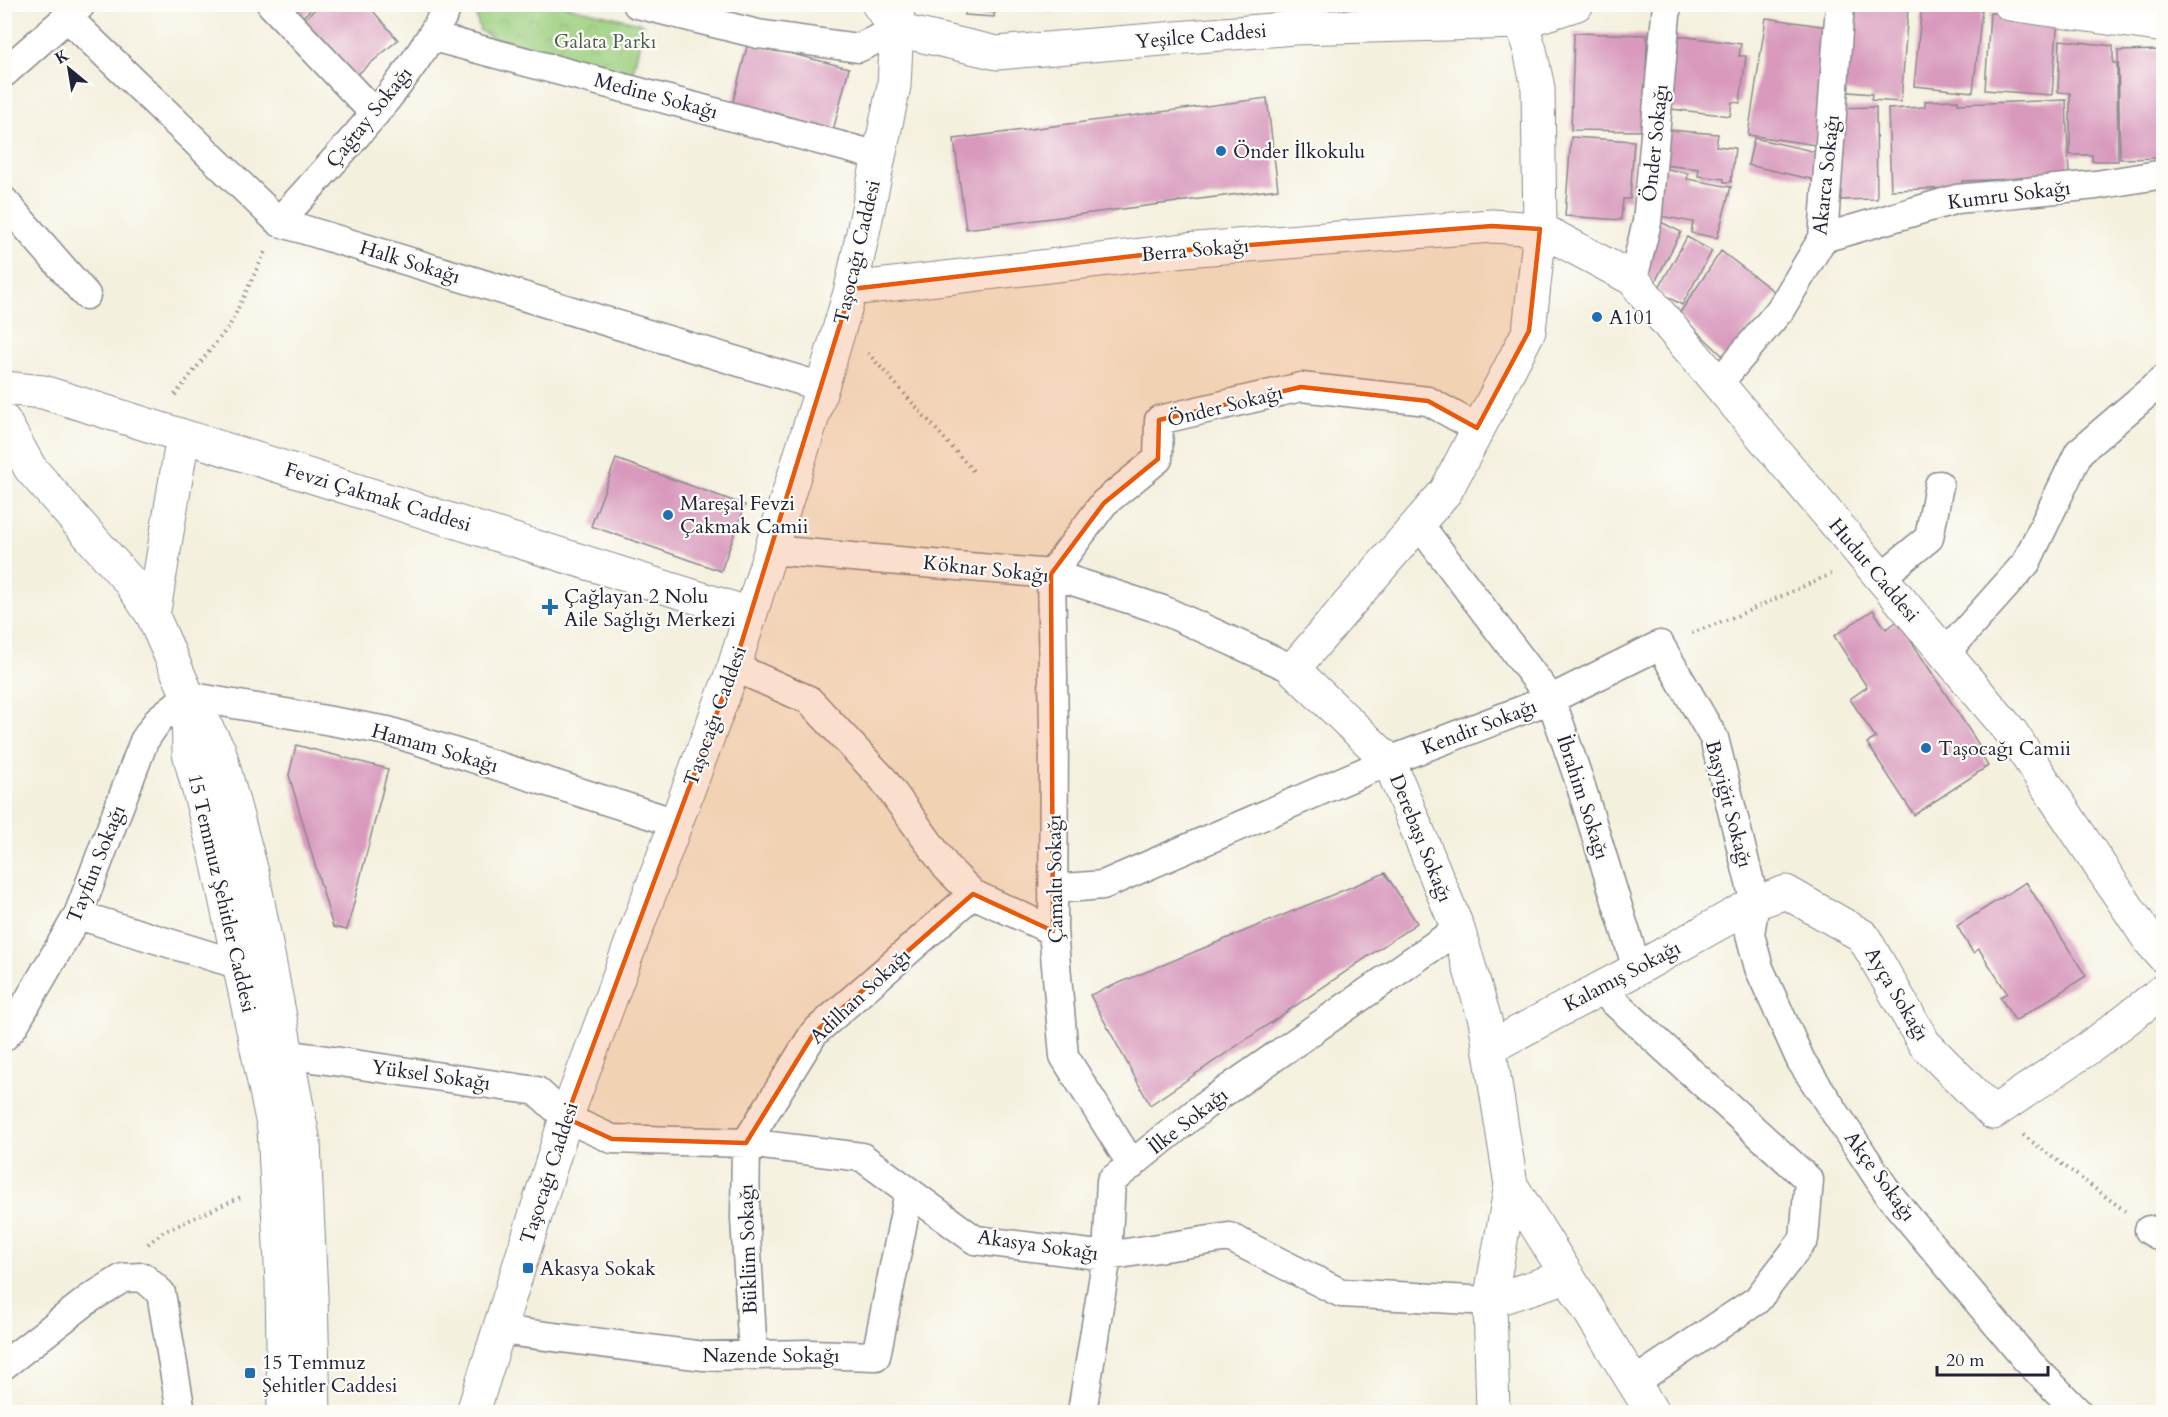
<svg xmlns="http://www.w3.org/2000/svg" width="2168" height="1417" viewBox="0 0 2168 1417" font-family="Cardo,serif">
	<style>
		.park { fill: url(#park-crowns); stroke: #5f785d; stroke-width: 1.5 }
		.building { fill: #d899bc }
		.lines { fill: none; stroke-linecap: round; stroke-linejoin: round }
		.minor-casing { stroke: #8b898c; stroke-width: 31 }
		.tertiary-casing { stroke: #8b898c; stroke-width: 35 }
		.secondary-casing { stroke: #8b898c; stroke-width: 35 }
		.path { stroke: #8b898c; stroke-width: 4; stroke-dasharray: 1.5 4.5; stroke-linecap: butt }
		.minor { stroke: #fff; stroke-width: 28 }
		.tertiary { stroke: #fff; stroke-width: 33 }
		.secondary { stroke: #fff; stroke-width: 33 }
		.marked { fill: #e8590c; fill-opacity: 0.2; stroke: #e8590c; stroke-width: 4.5; stroke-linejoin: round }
		.poi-dot { fill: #1f6fb2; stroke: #fdfcf7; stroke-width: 2 }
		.labels { text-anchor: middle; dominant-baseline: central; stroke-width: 4.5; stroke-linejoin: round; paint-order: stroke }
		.street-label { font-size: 20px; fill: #22223b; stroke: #fdfcf7 }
		.park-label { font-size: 20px; fill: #4d5f53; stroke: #fdfcf7 }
		.poi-label { font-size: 20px; fill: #22223b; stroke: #fdfcf7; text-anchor: start }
	</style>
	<defs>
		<pattern id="park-crowns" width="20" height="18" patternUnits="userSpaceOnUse" patternTransform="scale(1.5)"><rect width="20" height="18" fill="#9ccf7f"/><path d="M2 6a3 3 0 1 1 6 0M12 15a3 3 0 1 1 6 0" fill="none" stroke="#86b16f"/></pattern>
	</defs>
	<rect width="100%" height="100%" fill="#fdfcf7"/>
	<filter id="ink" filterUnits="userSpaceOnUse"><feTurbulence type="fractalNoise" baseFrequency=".0167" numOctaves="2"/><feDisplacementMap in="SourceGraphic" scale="12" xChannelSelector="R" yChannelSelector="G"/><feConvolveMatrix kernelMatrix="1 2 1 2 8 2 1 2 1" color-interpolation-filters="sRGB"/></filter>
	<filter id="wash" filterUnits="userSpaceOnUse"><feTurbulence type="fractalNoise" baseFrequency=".008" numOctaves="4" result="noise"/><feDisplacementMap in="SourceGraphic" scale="24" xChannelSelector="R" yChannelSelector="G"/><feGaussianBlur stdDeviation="1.35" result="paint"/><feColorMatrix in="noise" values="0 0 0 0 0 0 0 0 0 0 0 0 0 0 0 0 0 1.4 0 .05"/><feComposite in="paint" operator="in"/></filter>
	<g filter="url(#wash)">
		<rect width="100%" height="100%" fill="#f4f0de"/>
		<!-- park -->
		<path class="park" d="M473,4L562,5L644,24L632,76L494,38L480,31Z"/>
		<g id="blocks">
			<!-- building -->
			<path class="building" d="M288,4H317L300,19Z
				M321,4H367L398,40L352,79L302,21Z
				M959,4H1002V9L995,8L994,17L965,15L966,9L959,8Z
				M1013,4H1049V10L1013,6Z
				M1845,4L1908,9L1901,102L1871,100L1872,94L1838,91Z
				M1922,4L1982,10L1973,92L1914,86Z
				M1990,13L2058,17L2052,95L1985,90Z
				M1766,18L1834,28L1816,145L1748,135Z
				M1574,33L1647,35L1645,131L1571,130Z
				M1672,35L1741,44L1739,56H1746L1740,103L1732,102L1730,116L1663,108Z
				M2060,40L2113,46V63H2117L2118,161H2092V155H2070V93L2058,92Z
				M748,43L849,68L833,131L732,105Z
				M2163,50V158L2120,159L2118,51Z
				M1267,98L1278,189L966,229L954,139Z
				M1958,100V104L2066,100L2069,177L1962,181L1961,188L1891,190L1888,109L1925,107V101Z
				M1876,107L1877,199L1837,200L1835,108Z
				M1667,130L1718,134L1716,146L1735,148L1731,182H1724V179L1698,176L1699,169L1664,165Z
				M1571,137L1634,141L1630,199H1623L1621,220L1565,216Z
				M1754,138L1821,153L1815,180L1748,165Z
				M1662,168L1688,173L1687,179L1731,187L1717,238L1691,233L1693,222L1654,215Z
				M1657,220L1681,232L1655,282L1638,273Z
				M1687,237L1712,251L1682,305L1657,291Z
				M1721,251L1776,293L1726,359L1679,314Z
				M616,459L745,505L721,571L591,526Z
				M1873,610L1886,629L1898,621L1983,751L1980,753L1988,766L1914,815L1867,743L1876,738L1850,699L1867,687L1834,636Z
				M296,745L388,769L347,930L333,927L289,775Z
				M1385,873L1417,923L1150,1105L1090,995Z
				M2026,882L2086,976L2015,1021L2000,997L2007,993L1979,949L1973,953L1957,926Z"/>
		</g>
	</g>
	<g filter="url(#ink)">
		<use href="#blocks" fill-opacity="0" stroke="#8b898c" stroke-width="1.5"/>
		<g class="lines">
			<defs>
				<path id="minor" d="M271,4L375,114
					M637,4L758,34L858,48L897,30
					M68,18L279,222L822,387
					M433,37L879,156
					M4,73L80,6
					M4,201L86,295
					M279,222C339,154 408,86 449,4
					M1823,238L1957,199L2096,185L2164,174
					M1633,279L1647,222L1667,4
					M1718,384L1780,310L1823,238L1840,4
					M1418,523L1551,699L1579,780L1637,969
					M770,550L1051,574L1163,610L1293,669
					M1051,574L1054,729L1053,931L1064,1056L1132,1165
					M1051,574L1104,503L1158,459L1159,420L1301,387L1428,401L1477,428
					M1881,577L1929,538L1939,485
					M1945,654L2026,563L2079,452L2164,379
					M734,667L809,700L883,779L947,868L973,894L1053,931
					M1053,889L1103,885L1389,761L1551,699L1660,645L1714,738L1755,903L1750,934L1759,968L1801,1061L1890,1196L2025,1358L2078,1412
					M78,915L240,965
					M1599,988L1809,1180L1804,1239L1757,1300L1633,1383
					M4,1037L13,1027L78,915L144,741L159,719L188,696L388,731L676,823
					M286,1054L537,1091L566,1118L612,1139L746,1143L862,1157L975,1240L1107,1256L1229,1237L1341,1293L1490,1301
					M2149,1230L2164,1239
					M499,1330L704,1356L809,1354L876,1356L909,1192
					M753,1355L745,1218L746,1143L814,1033L973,894
					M4,1365L89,1299L123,1278L143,1277L161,1293L181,1412
					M1082,1412L1107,1256L1111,1181L1204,1106L1458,929"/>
				<path id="tertiary" d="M851,289L1185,250L1492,226L1540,229L1633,279L1658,312L2011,732L2150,941L2164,957
					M4,388L43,392L750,614
					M153,616L183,436
					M1489,1048L1637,969L1755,903L1786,892L1863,936L1924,1043L1993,1113L2097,1042L2164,990
					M1511,1185L1652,1412
					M1490,1301L1568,1276
					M473,1412L566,1118L734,667L822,387L851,289L894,86L898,4
					M1493,1412L1490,1301L1511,1185L1485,1020L1458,929L1389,761L1293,669L1446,491L1529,331L1540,229L1538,88L1530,50L1521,22"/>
				<path id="secondary" d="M878,4L897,30L997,53L1294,28L1521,22L1577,4
					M2010,4L2164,26
					M4,421L30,468L130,582L153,616L188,696L219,750L253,876L304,1143L311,1296L314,1412
					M188,698L189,753L216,855L274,1129L282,1282L284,1412"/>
			</defs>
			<!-- minor casing -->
			<use href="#minor" class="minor-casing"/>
			<!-- tertiary casing -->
			<use href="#tertiary" class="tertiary-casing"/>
			<!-- secondary casing -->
			<use href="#secondary" class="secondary-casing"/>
			<!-- path -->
			<path class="path" d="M868,353L975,473
				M175,395L230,325L266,250
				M1692,633L1739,615L1831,574
				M2023,1135L2125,1211
				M148,1244L163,1232L243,1196
				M2156,1412L2164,1404"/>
			<!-- minor -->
			<use href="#minor" class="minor"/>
			<!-- tertiary -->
			<use href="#tertiary" class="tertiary"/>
			<!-- secondary -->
			<use href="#secondary" class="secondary"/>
		</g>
	</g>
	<!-- marked area -->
	<path class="marked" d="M1492,226L1540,229L1529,331L1477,428L1428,401L1301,387L1159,420L1158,459L1104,503L1051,574L1053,931L973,894L814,1033L746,1143L612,1139L566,1118L734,667L851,289L1185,250Z"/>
	<!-- markers -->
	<g class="poi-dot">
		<circle cx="1221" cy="151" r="6"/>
		<circle cx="1597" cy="317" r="6"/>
		<circle cx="668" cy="515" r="6"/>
		<path d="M547 598h6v6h6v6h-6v6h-6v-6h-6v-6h6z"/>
		<circle cx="1926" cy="748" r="6"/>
		<rect x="522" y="1262" width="12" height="12" rx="3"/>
		<rect x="244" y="1367" width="12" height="12" rx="3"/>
	</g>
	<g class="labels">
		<!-- street labels -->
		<g class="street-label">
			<text transform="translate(1201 36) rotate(-5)">Yeşilce Caddesi</text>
			<text transform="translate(656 96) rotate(15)">Medine Sokağı</text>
			<text transform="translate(369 117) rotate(-51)">Çağtay Sokağı</text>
			<text transform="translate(1655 143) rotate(-84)">Önder Sokağı</text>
			<text transform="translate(1826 175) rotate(-84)">Akarca Sokağı</text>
			<text transform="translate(2009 195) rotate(-7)">Kumru Sokağı</text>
			<text transform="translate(1195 250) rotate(-5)">Berra Sokağı</text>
			<text transform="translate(857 252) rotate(-77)">Taşocağı Caddesi</text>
			<text transform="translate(410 262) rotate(17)">Halk Sokağı</text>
			<text transform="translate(1225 406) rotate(-14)">Önder Sokağı</text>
			<text transform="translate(378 497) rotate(17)">Fevzi Çakmak Caddesi</text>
			<text transform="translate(986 569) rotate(6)">Köknar Sokağı</text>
			<text transform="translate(1874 570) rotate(50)">Hudut Caddesi</text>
			<text transform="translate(715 716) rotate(-70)">Taşocağı Caddesi</text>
			<text transform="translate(1479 727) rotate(-21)">Kendir Sokağı</text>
			<text transform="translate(435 748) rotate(16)">Hamam Sokağı</text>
			<text transform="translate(1583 797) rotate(72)">İbrahim Sokağı</text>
			<text transform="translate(1729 804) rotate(75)">Başyiğit Sokağı</text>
			<text transform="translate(1421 838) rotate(68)">Derebaşı Sokağı</text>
			<text transform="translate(96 864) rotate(-68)">Tayfun Sokağı</text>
			<text transform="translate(1055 879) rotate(-91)">Çamaltı Sokağı</text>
			<text transform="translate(222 893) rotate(77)">15 Temmuz Şehitler Caddesi</text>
			<text transform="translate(1622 976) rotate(-28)">Kalamış Sokağı</text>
			<text transform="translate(1897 994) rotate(59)">Ayça Sokağı</text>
			<text transform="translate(860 996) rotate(-43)">Adilhan Sokağı</text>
			<text transform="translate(431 1075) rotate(8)">Yüksel Sokağı</text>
			<text transform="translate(1188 1121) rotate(-38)">İlke Sokağı</text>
			<text transform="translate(549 1173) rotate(-72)">Taşocağı Caddesi</text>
			<text transform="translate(1880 1176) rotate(54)">Akçe Sokağı</text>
			<text transform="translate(1038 1245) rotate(8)">Akasya Sokağı</text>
			<text transform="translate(748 1249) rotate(-92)">Büklüm Sokağı</text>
			<text x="771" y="1355">Nazende Sokağı</text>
		</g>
		<!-- park labels -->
		<g class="park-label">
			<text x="605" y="41">Galata Parkı</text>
		</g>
		<!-- poi labels -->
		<g class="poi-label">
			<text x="1233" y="151">Önder İlkokulu</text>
			<text x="1609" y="317">A101</text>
			<text x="680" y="503">Mareşal Fevzi<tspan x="680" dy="23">Çakmak Camii</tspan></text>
			<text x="564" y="596">Çağlayan 2 Nolu<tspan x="564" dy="23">Aile Sağlığı Merkezi</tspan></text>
			<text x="1938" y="748">Taşocağı Camii</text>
			<text x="540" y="1268">Akasya Sokak</text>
			<text x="262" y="1362">15 Temmuz<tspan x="262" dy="23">Şehitler Caddesi</tspan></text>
		</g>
	</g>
	<!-- margin -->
	<rect width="2168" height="1417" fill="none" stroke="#fdfcf7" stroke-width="24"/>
	<!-- north arrow -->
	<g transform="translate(69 69) rotate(330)" stroke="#fdfcf7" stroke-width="4.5" paint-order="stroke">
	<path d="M0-4.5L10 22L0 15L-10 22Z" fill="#22223b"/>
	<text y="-9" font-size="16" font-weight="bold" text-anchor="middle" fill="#22223b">K</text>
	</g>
	<!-- scale -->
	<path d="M1937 1366v9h111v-9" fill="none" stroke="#22223b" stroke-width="3"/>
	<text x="1946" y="1366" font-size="18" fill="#22223b" stroke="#fdfcf7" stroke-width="4.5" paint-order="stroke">20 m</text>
</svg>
